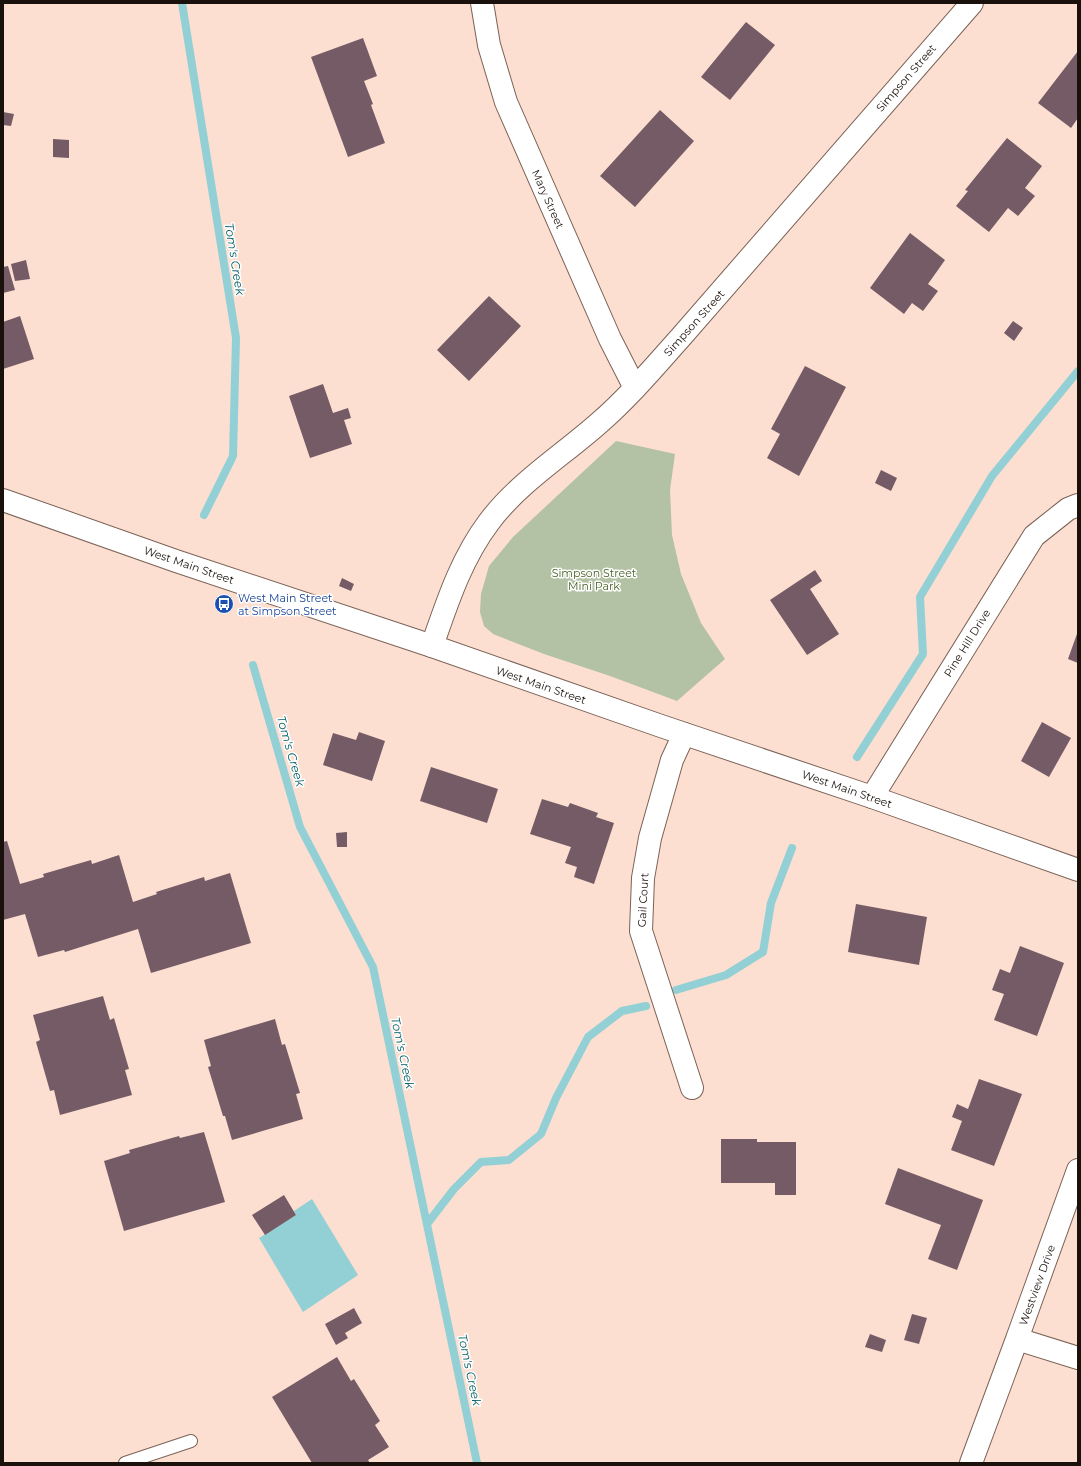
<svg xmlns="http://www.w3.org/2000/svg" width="1081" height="1466" viewBox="0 0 1081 1466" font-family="Montserrat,sans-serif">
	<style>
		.green { fill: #b3c1a5 }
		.water { fill: #92d0d5 }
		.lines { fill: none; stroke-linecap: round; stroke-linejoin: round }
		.stream { stroke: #92d0d5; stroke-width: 8 }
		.building { fill: #745b66 }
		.lane-casing { stroke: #7b6256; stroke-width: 14 }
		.street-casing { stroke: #7b6256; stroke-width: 24 }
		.secondary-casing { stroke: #7b6256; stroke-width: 24 }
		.lane { stroke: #fff; stroke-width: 12 }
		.street { stroke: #fff; stroke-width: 22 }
		.secondary { stroke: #fff; stroke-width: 22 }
		.labels { text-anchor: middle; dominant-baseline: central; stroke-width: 3; stroke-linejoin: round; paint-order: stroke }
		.street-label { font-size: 11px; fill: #1a110c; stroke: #fff }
		.park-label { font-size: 11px; fill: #486123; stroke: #fff }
		.transit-label { font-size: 11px; fill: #164399; stroke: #fff; text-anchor: start }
		.water-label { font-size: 12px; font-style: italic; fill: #056066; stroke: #fff }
	</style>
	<rect width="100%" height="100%" fill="#fcdfd1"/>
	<!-- green -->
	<path class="green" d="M616,441L675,454L670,490L672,535L681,574L701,623L725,659L677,701L610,676L544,654L493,634L484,626L480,612L481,594L489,566L513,537Z"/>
	<!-- water -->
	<path class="water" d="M312,1199L358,1275L303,1312L259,1238L296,1215L294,1211Z"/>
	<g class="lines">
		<!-- stream -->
		<path class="stream" d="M182,3L236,338L233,456L204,515
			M253,665L300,827L373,967L477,1463
			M857,757L923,654L920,597L992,476L1078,371
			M676,990L726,975L763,952L771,903L792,848
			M427,1224L454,1189L481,1162L509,1160L541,1134L556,1098L588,1037L622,1011L646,1006"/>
	</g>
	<!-- building -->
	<path class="building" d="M746,22L775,45L730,100L701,77Z
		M363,38L377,76L364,81L373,104L371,105L385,143L348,157L311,57Z
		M1078,51V118L1071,128L1038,103Z
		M660,110L694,141L635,207L600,176Z
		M3,112L14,114L11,126L3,125Z
		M1007,138L1042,166L1025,188L1035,196L1018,216L1008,208L989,232L956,206L968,191L965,190Z
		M53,139L69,140V158L53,157Z
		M910,233L945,260L928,284L938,291L923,311L912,303L904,314L870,288Z
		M26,260L30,279L15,281L11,264Z
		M8,266L15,290L3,293V267Z
		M489,296L521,326L469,381L437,350Z
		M20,316L34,359L3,369V322Z
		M1013,321L1023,328L1014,341L1004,333Z
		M805,366L846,387L799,476L767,458L780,434L771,429Z
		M323,384L333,413L348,408L351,418L344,420L352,444L310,458L289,396Z
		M881,470L897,478L891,491L875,483Z
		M815,570L822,581L810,589L839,634L807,655L770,600Z
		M342,578L354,584L351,591L339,586Z
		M1078,631V663L1068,659Z
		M1042,722L1071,738L1049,777L1021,761Z
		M359,732L385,741L372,781L323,765L333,733L356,740Z
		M431,767L498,789L487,823L420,801Z
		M542,799L568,807L570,803L598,813L596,817L614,823L594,884L574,877L577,867L565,863L571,847L530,834Z
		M347,832V847H337L336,833Z
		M7,841L20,884L44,877L43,874L91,860L92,864L119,855L133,902L157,894L156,892L204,877L205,881L230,873L251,943L151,973L138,929L65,952L64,950L38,957L25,914L3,920V842Z
		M856,904L927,917L919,965L848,952Z
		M1020,946L1064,963L1037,1036L994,1020L1004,994L992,990L1000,969L1010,973Z
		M103,996L110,1020L114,1018L129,1069L125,1070L132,1095L60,1115L54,1090L50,1091L36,1042L40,1040L33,1015Z
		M275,1019L282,1045L285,1044L300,1093L296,1094L303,1119L232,1140L225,1116H223L208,1067L211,1066L204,1040Z
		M979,1079L1022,1094L994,1166L951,1150L962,1121L952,1117L957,1104L968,1109Z
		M204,1132L225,1202L124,1231L104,1161L130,1153L129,1150L179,1136L180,1138Z
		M721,1139H757V1142H796V1195H775V1183H721Z
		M898,1168L983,1200L957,1270L928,1259L941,1225L885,1204Z
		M284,1195L296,1215L265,1235L252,1215Z
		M354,1308L362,1323L345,1333L348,1338L336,1345L325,1324Z
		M912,1314L927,1318L919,1344L904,1340Z
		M870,1334L886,1340L882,1352L865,1347Z
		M337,1357L351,1381L354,1379L380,1421L375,1425L389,1447L368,1460L370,1463H312L272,1397Z"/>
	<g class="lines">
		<defs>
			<path id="lane" d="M125,1463L191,1441"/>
			<path id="street" d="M482,3L489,45L506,102L610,339L635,388
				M432,646C447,603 461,559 489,522C518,483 563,455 599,423C629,397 655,366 681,337L972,3
				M684,734L672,760L650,838L643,878L641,931L692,1088
				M872,797L1034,536L1068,509L1078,505
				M1078,1170L1017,1339L1078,1358
				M971,1463L1017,1339"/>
			<path id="secondary" d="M3,500L176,561L432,646L661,726L872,797L1078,870"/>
		</defs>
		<!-- lane casing -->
		<use href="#lane" class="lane-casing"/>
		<!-- street casing -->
		<use href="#street" class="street-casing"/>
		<!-- secondary casing -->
		<use href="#secondary" class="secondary-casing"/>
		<!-- lane -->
		<use href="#lane" class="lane"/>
		<!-- street -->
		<use href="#street" class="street"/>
		<!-- secondary -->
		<use href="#secondary" class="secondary"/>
	</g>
	<!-- icons -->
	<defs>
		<symbol id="bus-disc" viewBox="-11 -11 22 22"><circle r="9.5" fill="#1a4fb4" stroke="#fff"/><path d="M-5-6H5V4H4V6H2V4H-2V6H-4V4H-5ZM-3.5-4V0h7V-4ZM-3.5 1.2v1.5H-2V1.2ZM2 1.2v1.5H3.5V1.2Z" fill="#fff"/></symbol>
	</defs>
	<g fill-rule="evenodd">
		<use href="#bus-disc" x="213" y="593" width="22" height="22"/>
	</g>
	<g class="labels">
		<!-- street labels -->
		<g class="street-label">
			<text transform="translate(906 78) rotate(-49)">Simpson Street</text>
			<text transform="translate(548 199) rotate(66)">Mary Street</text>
			<text transform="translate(694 323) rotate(-48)">Simpson Street</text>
			<text transform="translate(189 565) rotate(19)">West Main Street</text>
			<text transform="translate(967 643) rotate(-58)">Pine Hill Drive</text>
			<text transform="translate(541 685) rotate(19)">West Main Street</text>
			<text transform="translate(847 789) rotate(19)">West Main Street</text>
			<text transform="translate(643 900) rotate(-87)">Gail Court</text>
			<text transform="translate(1037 1285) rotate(-70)">Westview Drive</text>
		</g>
		<!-- park labels -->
		<g class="park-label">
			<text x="594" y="573">Simpson Street<tspan x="594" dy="13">Mini Park</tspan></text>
		</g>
		<!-- transit labels -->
		<g class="transit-label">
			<text x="238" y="598">West Main Street<tspan x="238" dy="13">at Simpson Street</tspan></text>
		</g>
		<!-- water labels -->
		<g class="water-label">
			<text transform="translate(235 259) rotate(81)">Tom's Creek</text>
			<text transform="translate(291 751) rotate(74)">Tom's Creek</text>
			<text transform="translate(403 1053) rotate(78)">Tom's Creek</text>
			<text transform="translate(470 1370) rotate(78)">Tom's Creek</text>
		</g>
	</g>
	<!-- border -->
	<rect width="1081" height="1466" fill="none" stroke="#1a110c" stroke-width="8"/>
</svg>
